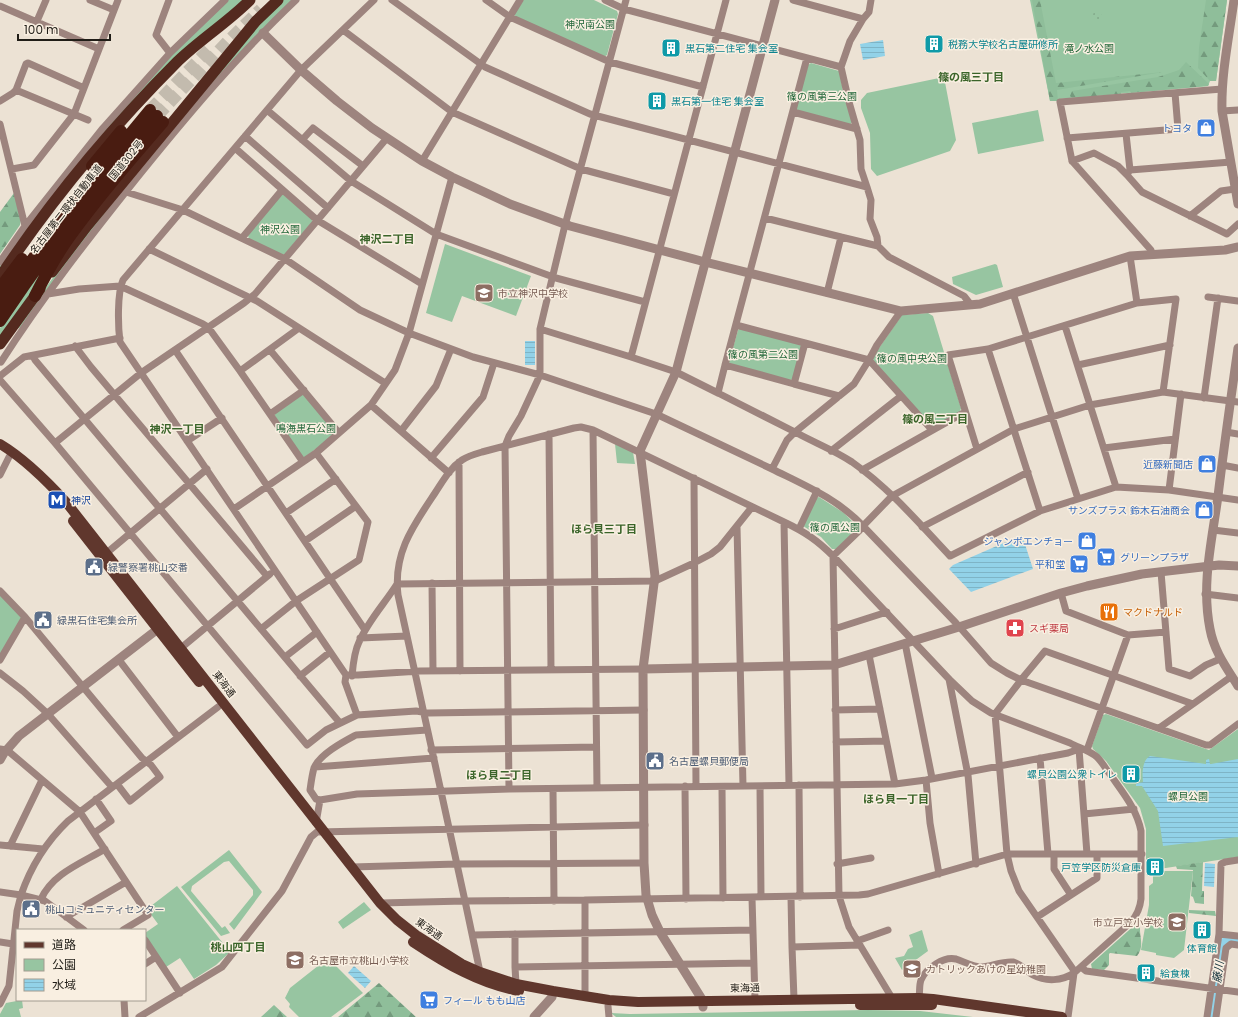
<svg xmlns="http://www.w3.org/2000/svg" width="1238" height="1017" viewBox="0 0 1238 1017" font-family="Poppins,'Noto Sans JP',sans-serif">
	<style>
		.green { fill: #97c5a1 }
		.forest { fill: url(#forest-firs) }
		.garden { fill: url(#garden-dots) }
		.water { fill: url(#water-rules) }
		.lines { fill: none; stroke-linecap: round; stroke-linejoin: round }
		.river { stroke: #92d2e8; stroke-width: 11 }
		.motorway-tunnel { stroke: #c3bbae; stroke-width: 12; stroke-dasharray: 12 6; stroke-linecap: butt }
		.minor { stroke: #9d847e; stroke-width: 7 }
		.tertiary { stroke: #9d847e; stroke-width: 9 }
		.primary { stroke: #60372d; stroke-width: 10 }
		.trunk { stroke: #542a1f; stroke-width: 11 }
		.motorway { stroke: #491c11; stroke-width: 12 }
		.labels { text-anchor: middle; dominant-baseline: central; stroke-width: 3; stroke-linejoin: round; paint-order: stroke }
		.park-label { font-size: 10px; fill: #206638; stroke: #f9efe1 }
		.culture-label { font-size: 10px; fill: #0d838f; stroke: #f9efe1; text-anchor: start }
		.shop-label { font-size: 10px; fill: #366cbe; stroke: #f9efe1; text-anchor: end }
		.street-label { font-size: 10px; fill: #201d17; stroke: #f9efe1 }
		.education-label { font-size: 10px; fill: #785e54; stroke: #f9efe1; text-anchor: start }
		.transit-label { font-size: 10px; fill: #164399; stroke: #f9efe1; text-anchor: start }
		.service-label { font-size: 10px; fill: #4e5e75; stroke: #f9efe1; text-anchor: start }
		.food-label { font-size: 10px; fill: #c56008; stroke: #f9efe1; text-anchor: start }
		.health-label { font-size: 10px; fill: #be3a42; stroke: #f9efe1; text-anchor: start }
		.neighbourhood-label { font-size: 11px; font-weight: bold; fill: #3a6429; stroke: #f9efe1 }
		.water-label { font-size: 11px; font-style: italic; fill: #0f2f39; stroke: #f9efe1 }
	</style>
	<defs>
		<pattern id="forest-firs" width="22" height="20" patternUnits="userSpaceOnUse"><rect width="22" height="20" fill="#8fbe9a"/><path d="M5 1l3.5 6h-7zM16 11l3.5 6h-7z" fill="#749a7d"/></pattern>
		<pattern id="garden-dots" width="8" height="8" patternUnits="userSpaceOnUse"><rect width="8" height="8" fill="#97c5a1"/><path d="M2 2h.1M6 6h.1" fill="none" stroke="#82a98a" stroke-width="1.8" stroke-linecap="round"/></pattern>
		<pattern id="water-rules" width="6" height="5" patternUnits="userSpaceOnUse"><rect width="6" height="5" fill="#92d2e8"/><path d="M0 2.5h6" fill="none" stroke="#7eb4c6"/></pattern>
	</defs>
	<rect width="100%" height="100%" fill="#ece2d4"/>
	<!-- green -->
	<path class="green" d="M227,0H243L186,50L0,269V266L32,220L143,84Z
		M283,0H294L227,69L21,327L17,329L16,328L77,245L251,34Z
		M523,0H594L617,11L618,14L607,55L604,57L515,17L514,14Z
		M1030,0H1227L1216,81H1210L1208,86L1059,99L1058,101H1050Z
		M811,63L839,71L840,72L843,92L853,121L850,125L798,111L796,108L808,65Z
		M944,77L956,140L950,151L877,176L871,169L870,133L861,108V100L867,93Z
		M1038,110L1044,141L978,154L972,123Z
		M281,195H284L312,219V222L285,254L281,255L249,240L248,235Z
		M445,244L531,276L516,316L462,296L452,322L426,313Z
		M57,249L32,292L0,337V328Z
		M995,264L997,265L1003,287L976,295L953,284L952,277Z
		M928,313L933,316L961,408L960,412L934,426L930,425L873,361L872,358L902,315Z
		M740,328L801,344L802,347L794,379L790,380L731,365L729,362L738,330Z
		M301,395H304L334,430V435L305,457H302L275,416V413Z
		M615,444L633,452L635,464L617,463Z
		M819,497L844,513L857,526V529L836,549H832L821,537L803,526L816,498Z
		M0,595L21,616V619L0,655Z
		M1106,714L1209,750L1238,729V857L1146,871V829L1140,808L1106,761L1093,749L1092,746L1103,715Z
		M229,850L262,892L234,930L229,924L232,921L253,895V890L229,861L224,862L192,886L191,891L222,928L225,926L230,933L221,936L181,887Z
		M1153,871H1193L1184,950L1174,958L1156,955V953L1141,950L1149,905V886L1153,883Z
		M177,886L230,952L216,965L194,979L180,958L166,967L145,936V933L158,924L147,909Z
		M364,902L371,910L343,929L338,922Z
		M922,930L928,951L902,970L895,958L904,956L908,949L913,947L909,935Z
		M328,958L363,993L331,1017H299L289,1007L290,1004L285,998L290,988Z
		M22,1000L23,1008L19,1009L21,1017H0V1014L6,1003Z
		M868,1010L920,1011L973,1017H616L611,1013L630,1014Z"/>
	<!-- forest -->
	<path class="forest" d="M1032,0H1040L1056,83L1163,72L1057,90L1058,101H1050Z
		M1206,0H1227L1216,81H1210L1198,68L1199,47Z
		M1186,62L1209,84L1208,86L1131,93L1130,91L1121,92V94L1072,98L1070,96L1072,91L1158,77L1179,70Z
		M14,193L21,220L20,225L0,254V212Z
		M1203,862L1202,891H1204V904L1195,903L1193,897L1191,896L1193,870L1177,869L1176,866Z
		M1189,910L1215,911L1216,916L1189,913Z
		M1137,923L1140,925C1139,937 1145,946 1137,956L1110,953L1109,954V965L1104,970L1092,969L1091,964Z
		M379,983L416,1017H338Z
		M274,1005L287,1017H261Z"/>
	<!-- garden -->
	<path class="garden" d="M1092.5 16a4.5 4.5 0 1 1 9 0a4.5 4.5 0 1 1-9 0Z"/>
	<!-- water -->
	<path class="water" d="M883,40L885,56L863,60L860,44Z
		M525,341H535V365H525Z
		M1022,535L1033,569L971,592L949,569L953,565Z
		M1150,756L1206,764V760L1209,759L1210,764H1211L1238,759V837L1163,846L1158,811L1142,786H1136V784L1143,782C1142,774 1142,760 1150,756Z
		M1205,863L1215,864L1214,887L1204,886Z
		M354,966L371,981L365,988L348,973Z"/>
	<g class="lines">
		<!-- river -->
		<path class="river" d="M1211,1017L1222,946L1230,939L1238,941"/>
		<!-- motorway-tunnel -->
		<path class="motorway-tunnel" d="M150,110L212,46
			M157,116L228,41L261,9"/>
		<!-- minor -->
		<path class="minor" d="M90,0L114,10
			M169,0L156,35L170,53
			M374,0L301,70L123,280C117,293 118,327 120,342L346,675H358L420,671L643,669
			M392,0L485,67L590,114L867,187L861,169L860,140L849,102L841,67
			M486,0L510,17L610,62L703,87
			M605,0L624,9L841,67L850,41L863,19L793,0
			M726,0L631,357L676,372L718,393L725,365L794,384L805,343L869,360L877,345L901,311
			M0,6L99,49
			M863,19L869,12L871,0
			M37,21L46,0
			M343,30L452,112L581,169L674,194
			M16,90L26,64L28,63L84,88
			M0,101L13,93L16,90L88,120
			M267,110L351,181L436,234L556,278L645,302
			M1222,111L1238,110
			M793,112L857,129
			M0,124L25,226
			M1126,134L1130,170
			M245,136L328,208
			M1067,138L1178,129L1175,93
			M302,140L313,128L363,166
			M235,148L317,220L422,284
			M422,161L520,0
			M1072,161L1060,102L1222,89
			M12,169L34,165L74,114L118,0
			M1127,175L1142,192L1227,234L1238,224
			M452,177L409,333L473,357L540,375L656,414L772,469L787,440L795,432L718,393
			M867,187L871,200L870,219L877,237L878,246L889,257L964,296L971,305
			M126,192L183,210L285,259L360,310L409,333L395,370L371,405L316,453L234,509
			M1190,216L1221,191L1235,189
			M765,218L841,237L827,293
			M841,237L878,246
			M242,238L282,190
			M149,249L257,301L385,383
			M1152,254L1151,250L1072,161L1094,153L1118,166L1127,175L1130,170L1231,162
			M1130,256L1137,303
			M0,262L25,226L103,128L170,53L225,0
			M1013,293L1078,499
			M48,294L79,289L120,286L203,324L208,327L240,371L303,462
			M1208,297L1238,301
			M736,325L805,343
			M1065,326L1116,487
			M540,329L631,357
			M75,346L91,367L267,576
			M988,349L1040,511
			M175,350L365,630
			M270,350L339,433
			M33,356L35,360L340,723
			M1,362C42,298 89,238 136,179C186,117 238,55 296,0
			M725,365L807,58
			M1078,365L1170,345
			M240,371L299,328
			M0,376L24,357L120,338
			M0,380L55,443L307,745L326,730L357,715L416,711L429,713L644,710
			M794,384L839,396
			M1204,398L1218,298
			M1238,402L1163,392L1090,405L1014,429L892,496L863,526L956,623L991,663L1007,673L1021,680L1206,745H1210L1238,724
			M371,405L449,473
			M270,414L304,390
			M593,430L597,788
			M932,430L869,360L854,384L795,432C813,442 834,450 852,462C889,488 919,523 950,556L1040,511L1116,487L1169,490L1238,500
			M401,431L436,386L451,349
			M1226,432L1238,434
			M549,434L551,670
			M187,441L222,418
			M55,443L141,373L244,303L255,294L387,138
			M1104,448L1175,439
			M977,449L948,355L988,349L1137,303L1176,299L1163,392
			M831,451L901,396
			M431,458L483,397L494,363
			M459,462L460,671
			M1222,465L1238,468
			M772,469C804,485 838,499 863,526L859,531L833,556C817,540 805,532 784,522
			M862,470L965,412
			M0,475L9,457
			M694,478L696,786
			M1169,490L1181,394
			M286,513L336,479
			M737,527L743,786
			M922,527L1028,472
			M799,529L817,491
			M1213,530L1238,533
			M305,541L356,506
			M103,556L207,469
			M833,556L949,679L972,701L991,713L1070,743C1079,748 1089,750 1097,757C1103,763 1107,771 1112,777C1124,794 1137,810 1141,831V899C1140,909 1137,915 1131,922L1074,973C1062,981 1046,982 1033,975C1026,971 1021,964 1013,962C1003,961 992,966 982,967C973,967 965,962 956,959C944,956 926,968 921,980C919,985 920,992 919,998
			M833,556L839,896L849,927L892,998
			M1161,572L1169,669L1190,676L1206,665L1220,659
			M432,583L433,671
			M0,591L25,617L142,758L151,765L160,777L130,801L117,784
			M1061,593L1066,611L1128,635L1166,632
			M1205,594L1238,598
			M261,629L296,601L359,560L368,522L316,453
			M834,629L887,612
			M360,638L407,636
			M905,643L932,778
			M181,648L270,574
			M869,655L895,784
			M285,657L317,632
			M0,660L25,617
			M119,660L178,737
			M0,673L23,691L48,714L112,787
			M346,675L345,682L357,715
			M300,676L330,652
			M352,676C353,665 354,652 359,642C368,621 385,603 397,584L655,581L694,563L711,554L720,547L752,507
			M949,679L968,775L976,864
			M835,710L880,709
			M1159,728L1193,704
			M427,730L356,735C343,742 320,754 314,768C312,775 311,783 310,790L316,799L320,800L357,794L509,789L895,784L926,780L1068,753L1079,749L1087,854
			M836,742L886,741
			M0,749L7,750L80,812L148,915L123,930
			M431,750L596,747
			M1087,750L1128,635
			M1040,758L1048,854
			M315,767L434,758
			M926,780L930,823L939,874
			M799,785L800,897
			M685,786L686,899
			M760,786L761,897
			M722,787L723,898
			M509,789L505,446L509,436L521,416L540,375V329L545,308L564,229L626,0
			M553,789L554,901
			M1084,814L1134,809
			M316,823L320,800
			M94,833L111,821L96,799
			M0,845L43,849
			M10,846L42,780
			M1054,854V869L1071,895
			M1238,860L1225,862L1221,864L1219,934L1238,936
			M837,864L871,858
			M352,867L457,864L644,863
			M0,892L21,895L17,911L9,986L0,1004
			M791,897L792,947
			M752,898L755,1000
			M41,899C53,873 82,863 105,849
			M585,900L859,895L868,894L1007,854H1142
			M380,903L465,901L480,972
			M66,917L126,882
			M1037,917L1097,878V854
			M84,930L45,901L21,895C31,866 46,842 68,821L218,707
			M515,934V967L754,963
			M473,935L753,930
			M145,940L180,993
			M857,941L888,930
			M0,942L13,944
			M145,964L156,957
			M515,967L516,984
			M1081,967L1086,971L1238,992
			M1075,972L1019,891L1011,871L1007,854L995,714L1025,675L1045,651L1193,704L1232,676
			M585,996V900L465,901L398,595C393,553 413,526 435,493C443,481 450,468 462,460C468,456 475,454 482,452L574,428L581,427L593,430L784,522L789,785
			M794,999L792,947L860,945
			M124,1000L125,1017
			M608,1006L609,1017
			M139,1017L222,967L282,891L311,837L317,832L645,825
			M1068,1017L1074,973
			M1207,1017L1219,934
			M1216,1017L1226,948L1231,944L1238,945"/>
		<!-- tertiary -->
		<path class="tertiary" d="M1234,0C1229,37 1221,74 1222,111L1238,204
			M263,33L301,70L337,101L372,128L422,161L452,177L510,204L570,226L705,262L901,311L980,304L1130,256L1225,250L1238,247
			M1238,348C1231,397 1224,447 1218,496C1212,541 1201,584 1210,629C1214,651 1226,667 1238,686
			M643,669L834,665L959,627L1061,593L1087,586L1142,574L1219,565L1238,566
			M0,760L4,753L19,736L163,625
			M703,1007V1001L660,932L652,915L646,895L644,863L643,669L655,576L640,451L676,372L775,0
			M534,1017L552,997L553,991"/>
		<!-- primary -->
		<path class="primary" d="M0,444C25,459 46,480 66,502L380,903L397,920L416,935L462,964L480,972L516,984L553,991L609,1000L638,1002L919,998L933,999L1062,1017
			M73,521L199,682
			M413,942C446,964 480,984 519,991
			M860,1005H932"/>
		<!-- trunk -->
		<path class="trunk" d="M52,272L87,226L256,21L278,0
			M0,277C52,199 112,127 178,61C201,39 228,22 250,0
			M0,344L40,289"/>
		<!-- motorway -->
		<path class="motorway" d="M92,166L121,131
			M0,288L22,259
			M35,296C45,276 57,254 70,236C99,196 131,159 163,122
			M0,304L74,202L150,110
			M0,321C48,249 100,181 157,116"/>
	</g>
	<!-- icons -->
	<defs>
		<symbol id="building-square" viewBox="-11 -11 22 22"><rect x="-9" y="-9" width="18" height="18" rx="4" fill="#0f9aa8" stroke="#f9efe1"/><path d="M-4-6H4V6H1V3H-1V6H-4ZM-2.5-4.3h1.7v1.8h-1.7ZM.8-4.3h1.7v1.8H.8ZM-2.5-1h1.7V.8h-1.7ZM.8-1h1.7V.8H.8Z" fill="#fff"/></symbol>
		<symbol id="shop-square" viewBox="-11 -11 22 22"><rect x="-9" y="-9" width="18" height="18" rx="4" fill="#3f7fe0" stroke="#f9efe1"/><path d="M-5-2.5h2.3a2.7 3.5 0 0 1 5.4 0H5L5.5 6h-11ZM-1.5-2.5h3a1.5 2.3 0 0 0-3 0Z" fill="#fff"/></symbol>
		<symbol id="school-square" viewBox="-11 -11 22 22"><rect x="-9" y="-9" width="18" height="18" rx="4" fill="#8d6e63" stroke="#f9efe1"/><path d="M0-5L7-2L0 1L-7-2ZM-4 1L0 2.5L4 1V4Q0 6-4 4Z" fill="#fff"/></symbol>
		<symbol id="metro-square" viewBox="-11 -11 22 22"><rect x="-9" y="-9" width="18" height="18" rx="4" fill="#1a4fb4" stroke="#f9efe1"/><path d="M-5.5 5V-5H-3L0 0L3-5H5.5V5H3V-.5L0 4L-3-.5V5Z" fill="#fff"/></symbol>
		<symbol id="supermarket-square" viewBox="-11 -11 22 22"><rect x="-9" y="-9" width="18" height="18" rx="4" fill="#3f7fe0" stroke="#f9efe1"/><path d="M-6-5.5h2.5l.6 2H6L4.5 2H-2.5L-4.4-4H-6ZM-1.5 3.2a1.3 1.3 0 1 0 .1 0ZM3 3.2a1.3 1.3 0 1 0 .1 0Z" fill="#fff"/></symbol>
		<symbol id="civic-square" viewBox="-11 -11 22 22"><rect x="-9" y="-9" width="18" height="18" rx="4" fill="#5c6f8a" stroke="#f9efe1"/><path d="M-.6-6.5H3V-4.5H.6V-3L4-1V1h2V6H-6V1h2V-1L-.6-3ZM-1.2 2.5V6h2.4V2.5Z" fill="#fff"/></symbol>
		<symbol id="restaurant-square" viewBox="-11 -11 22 22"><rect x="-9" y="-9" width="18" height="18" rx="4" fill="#e8710a" stroke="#f9efe1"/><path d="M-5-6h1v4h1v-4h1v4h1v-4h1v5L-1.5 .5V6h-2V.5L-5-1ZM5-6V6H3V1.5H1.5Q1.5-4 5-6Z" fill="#fff"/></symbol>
		<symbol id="pharmacy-square" viewBox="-11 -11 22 22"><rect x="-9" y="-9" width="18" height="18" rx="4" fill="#e0444e" stroke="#f9efe1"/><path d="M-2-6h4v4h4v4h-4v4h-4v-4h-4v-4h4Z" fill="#fff"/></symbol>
	</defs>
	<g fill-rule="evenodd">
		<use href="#building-square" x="923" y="33" width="22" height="22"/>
		<use href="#building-square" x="660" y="37" width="22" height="22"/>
		<use href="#building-square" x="646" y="90" width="22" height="22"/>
		<use href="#shop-square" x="1195" y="117" width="22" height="22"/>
		<use href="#school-square" x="473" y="282" width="22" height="22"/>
		<use href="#shop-square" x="1196" y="453" width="22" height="22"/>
		<use href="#metro-square" x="46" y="489" width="22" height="22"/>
		<use href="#shop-square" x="1193" y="499" width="22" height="22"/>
		<use href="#shop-square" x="1076" y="530" width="22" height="22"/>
		<use href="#supermarket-square" x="1095" y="546" width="22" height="22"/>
		<use href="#supermarket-square" x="1068" y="553" width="22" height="22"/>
		<use href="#civic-square" x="83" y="556" width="22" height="22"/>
		<use href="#restaurant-square" x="1098" y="601" width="22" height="22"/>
		<use href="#civic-square" x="32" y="609" width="22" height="22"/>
		<use href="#pharmacy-square" x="1004" y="617" width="22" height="22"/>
		<use href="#civic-square" x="644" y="750" width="22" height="22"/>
		<use href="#building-square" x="1120" y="763" width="22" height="22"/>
		<use href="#building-square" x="1144" y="856" width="22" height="22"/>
		<use href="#civic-square" x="20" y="898" width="22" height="22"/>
		<use href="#school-square" x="1166" y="911" width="22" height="22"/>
		<use href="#building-square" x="1191" y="919" width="22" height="22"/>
		<use href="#school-square" x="284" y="949" width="22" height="22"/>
		<use href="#school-square" x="901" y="958" width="22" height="22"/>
		<use href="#building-square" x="1135" y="962" width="22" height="22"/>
		<use href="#supermarket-square" x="418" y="989" width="22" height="22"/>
	</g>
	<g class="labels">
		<!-- park labels -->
		<g class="park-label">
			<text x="590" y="24">神沢南公園</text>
			<text x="1089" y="48">滝ノ水公園</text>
			<text x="822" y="96">篠の風第三公園</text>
			<text x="280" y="229">神沢公園</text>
			<text x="763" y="354">篠の風第二公園</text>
			<text x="912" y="358">篠の風中央公園</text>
			<text x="306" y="428">鳴海黒石公園</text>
			<text x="835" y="527">篠の風公園</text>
			<text x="1188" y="796">螺貝公園</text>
		</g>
		<!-- culture labels -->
		<g class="culture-label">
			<text x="948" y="44">税務大学校名古屋研修所</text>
			<text x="685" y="48">黒石第二住宅 集会室</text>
			<text x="671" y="101">黒石第一住宅 集会室</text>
			<text x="1117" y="774" text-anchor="end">螺貝公園公衆トイレ</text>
			<text x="1141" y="867" text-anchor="end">戸笠学区防災倉庫</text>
			<text x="1202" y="948" text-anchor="middle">体育館</text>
			<text x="1160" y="973">給食棟</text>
		</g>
		<!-- shop labels -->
		<g class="shop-label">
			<text x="1192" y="128">トヨタ</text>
			<text x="1193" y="464">近藤新聞店</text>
			<text x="1190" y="510">サンズプラス 鈴木石油商会</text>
			<text x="1073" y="541">ジャンボエンチョー</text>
			<text x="1120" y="557" text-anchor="start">グリーンプラザ</text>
			<text x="1065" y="564">平和堂</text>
			<text x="443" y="1000" text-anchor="start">フィール もも山店</text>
		</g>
		<!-- street labels -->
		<g class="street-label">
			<text transform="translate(126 160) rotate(-51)">国道302号</text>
			<text transform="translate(66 209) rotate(-52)">名古屋第二環状自動車道</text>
			<text transform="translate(224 684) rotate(53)">東海通</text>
			<text transform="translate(429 929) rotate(35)">東海通</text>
			<text transform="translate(745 988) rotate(-1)">東海通</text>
		</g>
		<!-- education labels -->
		<g class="education-label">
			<text x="498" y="293">市立神沢中学校</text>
			<text x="1163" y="922" text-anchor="end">市立戸笠小学校</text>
			<text x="309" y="960">名古屋市立桃山小学校</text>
			<text x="926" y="969">カトリックあけの星幼稚園</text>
		</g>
		<!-- transit labels -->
		<g class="transit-label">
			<text x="71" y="500">神沢</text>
		</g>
		<!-- service labels -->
		<g class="service-label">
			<text x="108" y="567">緑警察署桃山交番</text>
			<text x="57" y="620">緑黒石住宅集会所</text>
			<text x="669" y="761">名古屋螺貝郵便局</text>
			<text x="45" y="909">桃山コミュニティセンター</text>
		</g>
		<!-- food labels -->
		<g class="food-label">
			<text x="1123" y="612">マクドナルド</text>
		</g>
		<!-- health labels -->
		<g class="health-label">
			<text x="1029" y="628">スギ薬局</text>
		</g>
		<!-- neighbourhood labels -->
		<g class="neighbourhood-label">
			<text x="971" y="77">篠の風三丁目</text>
			<text x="387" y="239">神沢二丁目</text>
			<text x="935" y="419">篠の風二丁目</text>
			<text x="177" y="429">神沢一丁目</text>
			<text x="604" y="529">ほら貝三丁目</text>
			<text x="499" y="775">ほら貝二丁目</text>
			<text x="896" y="799">ほら貝一丁目</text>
			<text x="238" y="947">桃山四丁目</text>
		</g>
		<!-- water labels -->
		<g class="water-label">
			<text transform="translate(1218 972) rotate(-82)">藤川</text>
		</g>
	</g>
	<!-- legend -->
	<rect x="16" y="929" width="130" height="72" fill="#f9efe1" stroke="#a29b90"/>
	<rect x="24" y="942" width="20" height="6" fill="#60372d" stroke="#a29b90"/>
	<text x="52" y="949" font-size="12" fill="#201d17">道路</text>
	<rect x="24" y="959" width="20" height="12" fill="#97c5a1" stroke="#a29b90"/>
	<text x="52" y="969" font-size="12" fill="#201d17">公園</text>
	<rect x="24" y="979" width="20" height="12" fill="url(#water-rules)" stroke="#a29b90"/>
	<text x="52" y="989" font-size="12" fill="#201d17">水域</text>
	<!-- scale -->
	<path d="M18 34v6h92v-6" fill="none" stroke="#201d17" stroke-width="2"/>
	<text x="24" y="34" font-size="12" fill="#201d17" stroke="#f9efe1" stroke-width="3" paint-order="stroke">100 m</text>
</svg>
